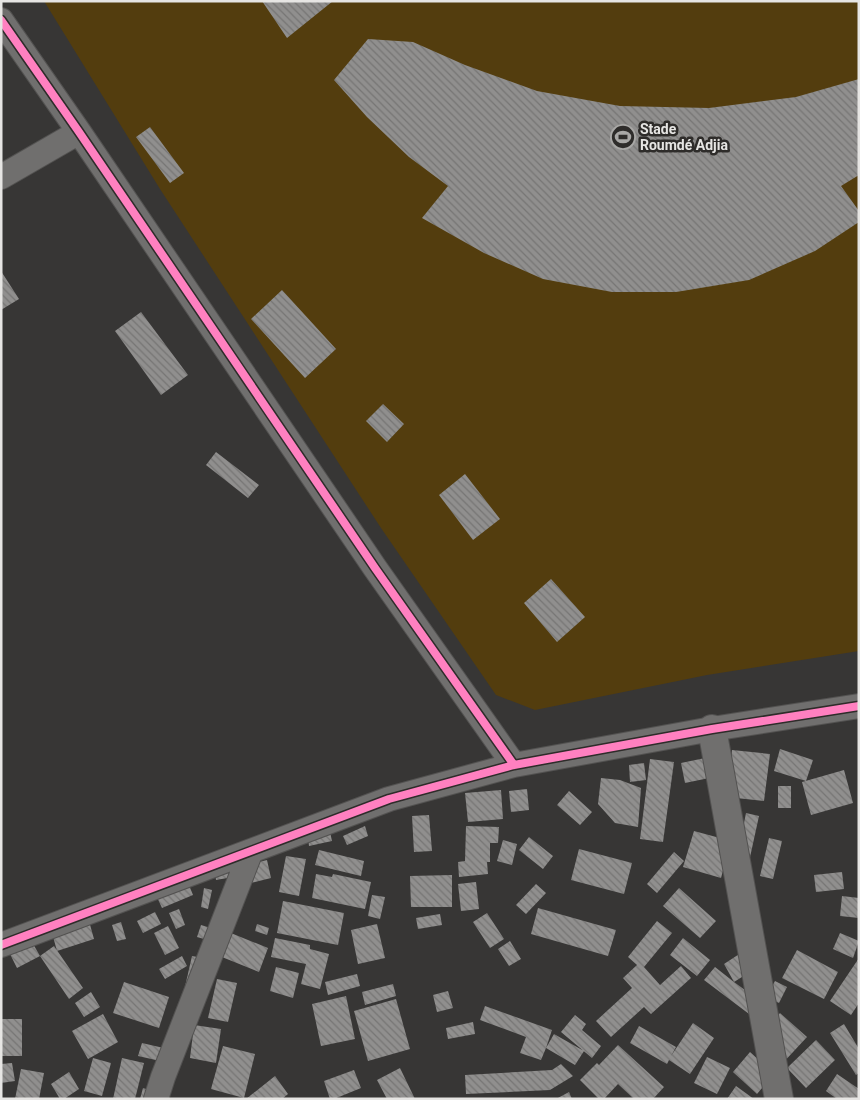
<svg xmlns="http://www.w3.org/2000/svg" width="860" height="1100" viewBox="0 0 860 1100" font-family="Roboto,sans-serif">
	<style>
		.green { fill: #533d0e }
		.building { fill: url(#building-back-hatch) }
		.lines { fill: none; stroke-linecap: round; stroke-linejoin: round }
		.street-casing { stroke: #535251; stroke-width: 26 }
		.secondary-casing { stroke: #535251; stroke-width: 30 }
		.street { stroke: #706f6e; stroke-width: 24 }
		.secondary { stroke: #706f6e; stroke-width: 28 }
		.cycleway-casing { stroke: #2e2c2a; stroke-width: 11 }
		.cycleway { stroke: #ff80c0; stroke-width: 8 }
		.labels { text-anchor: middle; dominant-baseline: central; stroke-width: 5; stroke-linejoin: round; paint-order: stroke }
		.poi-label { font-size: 14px; font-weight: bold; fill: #e6e5e3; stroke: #2e2c2a; text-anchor: start }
	</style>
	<defs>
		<pattern id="building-back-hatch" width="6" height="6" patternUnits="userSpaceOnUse" patternTransform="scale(1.25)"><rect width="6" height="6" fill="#908f8e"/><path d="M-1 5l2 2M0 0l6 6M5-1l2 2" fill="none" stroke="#767574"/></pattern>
	</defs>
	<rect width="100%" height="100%" fill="#373635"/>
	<!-- green -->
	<path class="green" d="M44,1H859V651L707,675L535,710L496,695L381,528L160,189Z"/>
	<!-- building -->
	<path class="building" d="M262,1H333L287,38Z
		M368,39L413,42L465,65L537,91L620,106L709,108L796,97L859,79V175L841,186L859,211V222L815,251L749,280L676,292H612L543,279L484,253L422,218L448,186L409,157L367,117L334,80Z
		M150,127L184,173L170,183L136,137Z
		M1,271L19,299L1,310Z
		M282,290L336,349L305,378L251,319Z
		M141,312L188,375L161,395L115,331Z
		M383,404L404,424L387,442L366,421Z
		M216,452L259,485L248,498L206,465Z
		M465,474L500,519L473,540L439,495Z
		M551,579L585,617L557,642L524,603Z
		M780,749L813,760L806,781L774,771Z
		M732,750L770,754L764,801L727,797Z
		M710,757L714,777L685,783L681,763Z
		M650,759L674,762L663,842L640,839Z
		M644,763L646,780L630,782L629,765Z
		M844,770L853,803L811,815L802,782Z
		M601,778L620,780L641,788L638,827L615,823L598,804Z
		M778,786H791V808H778Z
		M527,789L529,810L511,812L509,791Z
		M501,790L503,819L468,822L465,793Z
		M569,791L592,812L580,825L557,805Z
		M746,813L759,816L747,871L735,868Z
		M429,815L432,851L414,852L412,816Z
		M365,826L368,836L347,845L343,836Z
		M466,826L499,827L498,843H490V862H487L488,874L459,877L458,862L465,861Z
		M694,831L731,841L721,878L683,867Z
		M330,832L332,841L309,846L308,837Z
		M529,837L553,856L543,869L519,850Z
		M769,838L782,841L773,879L760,876Z
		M503,840L517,844L512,865L497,861Z
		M579,849L632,863L624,894L571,880Z
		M319,850L364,861L361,876L315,865Z
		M674,852L684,861L657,893L647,884Z
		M286,856L306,859L299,896L279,892Z
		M267,860L271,878L243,885L239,867Z
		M231,869L233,877L216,880L215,872Z
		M842,872L844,889L816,892L814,875Z
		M316,874L332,877L333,874L371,882L365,909L312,898Z
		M452,875V907H411L410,876Z
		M187,880L193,895L162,908L155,893Z
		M476,882L479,909L461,911L458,884Z
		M536,884L546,893L526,914L516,905Z
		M204,888L212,890L208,909L201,907Z
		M679,888L716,921L700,938L663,906Z
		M372,895L385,897L380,919L368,916Z
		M842,896L859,898V918L840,916Z
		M283,901L344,913L338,945L277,933Z
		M538,908L616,930L608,956L531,934Z
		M179,909L185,925L176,929L169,913Z
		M155,912L161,924L143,933L137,921Z
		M487,913L504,939L490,948L473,922Z
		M440,914L442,925L418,929L416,918Z
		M89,921L94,939L57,951L52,933Z
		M657,921L672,933L644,967L660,985L681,966L691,978L651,1014L644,1007L611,1037L596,1021L632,988L623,978L637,965L628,957Z
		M121,922L126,939L117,941L112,925Z
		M257,924L269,928L267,935L255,931Z
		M377,924L385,958L358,964L351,930Z
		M201,925L214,929L211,941L197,937Z
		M168,926L179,948L165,955L154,933Z
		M221,929L268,948L259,972L212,953Z
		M840,933L859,941L853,958L833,949Z
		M275,938L310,945V949L329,954L320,989L301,984L306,964L271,957Z
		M683,938L710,960L697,976L670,955Z
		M510,941L521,959L509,966L498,949Z
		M32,942L40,956L17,968L10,954Z
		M54,946L83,988L69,999L40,956Z
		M750,947L761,965L734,982L771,1009L761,1023L704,980L715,967L734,982L724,964Z
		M797,950L838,972L824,999L782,978Z
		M182,956L187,966L165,979L159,969Z
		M192,956L203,958L195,994L184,991Z
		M859,958V1003L851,1015L830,1001Z
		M276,967L299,973L293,998L270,991Z
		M357,974L360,986L328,995L325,982Z
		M217,979L237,983L228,1022L208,1018Z
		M775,981L787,987L779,1003L766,997Z
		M124,982L169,997L159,1028L113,1013Z
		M393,984L396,996L365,1005L362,992Z
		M448,991L453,1008L437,1012L433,995Z
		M91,992L100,1007L84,1017L75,1003Z
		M346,996L355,1039L321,1046L312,1004Z
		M396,999L410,1049L368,1061L354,1011Z
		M485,1006L552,1030L546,1048L554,1034L584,1051L575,1065L546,1048L541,1060L520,1053L526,1037L480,1020Z
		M780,1013L807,1037L780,1066L754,1043Z
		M103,1014L118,1042L88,1059L72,1031Z
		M575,1015L586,1024L582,1030L601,1046L592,1058L561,1032Z
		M1,1019H22V1056H1Z
		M473,1022L475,1034L448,1039L446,1028Z
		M693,1023L714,1038L690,1074L669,1060L667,1064L630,1043L639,1026L676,1047L671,1056Z
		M844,1024L859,1049V1073L856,1075L830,1033Z
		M194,1025L221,1029L216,1063L190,1058Z
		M816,1040L835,1060L806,1088L787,1068Z
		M142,1043L181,1052L178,1065L138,1056Z
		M618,1045L664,1087L653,1099H634L618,1084L604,1099H599L580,1080L597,1063L599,1065Z
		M223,1046L255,1054L244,1098L211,1089Z
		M750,1052L774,1074L757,1094L733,1072Z
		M707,1057L730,1068L717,1094L694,1083Z
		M93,1058L111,1063L102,1096L84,1091Z
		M122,1058L144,1063L135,1099H113Z
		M12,1063L15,1081L1,1083V1064Z
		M561,1064L573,1076L550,1090L466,1094L465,1075L552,1070Z
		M400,1068L415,1099H387L377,1080Z
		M21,1069L44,1073L39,1099H15Z
		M354,1070L361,1088L334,1099H330L324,1081Z
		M69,1072L79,1089L64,1099H60L51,1084Z
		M837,1074L859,1089V1097L857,1099H837L826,1091Z
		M275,1076L288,1094L282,1099H246Z
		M736,1086L754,1099H727Z
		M143,1088L167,1096L166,1099H140Z
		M569,1092L572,1099H556Z"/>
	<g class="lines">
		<defs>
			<path id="street" d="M1,20L79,132L375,568L514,765
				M1,177L79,132
				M1,945L389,799L514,765L712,729L859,706
				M156,1099L163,1077L251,851"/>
			<path id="secondary" d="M712,729L779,1099"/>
		</defs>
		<!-- street casing -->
		<use href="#street" class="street-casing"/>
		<!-- secondary casing -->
		<use href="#secondary" class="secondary-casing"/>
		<!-- street -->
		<use href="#street" class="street"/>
		<!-- secondary -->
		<use href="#secondary" class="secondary"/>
		<defs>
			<path id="cycleway" d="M1,20L79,132L375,568L514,765
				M1,945L389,799L514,765L712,729L859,706"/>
		</defs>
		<!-- cycleway casing -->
		<use href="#cycleway" class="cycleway-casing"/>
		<!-- cycleway -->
		<use href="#cycleway" class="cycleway"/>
	</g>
	<!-- icons -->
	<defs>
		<symbol id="stadium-ring" viewBox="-11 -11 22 22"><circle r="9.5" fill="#2e2c2a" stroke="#a9a8a6" stroke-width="1.5"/><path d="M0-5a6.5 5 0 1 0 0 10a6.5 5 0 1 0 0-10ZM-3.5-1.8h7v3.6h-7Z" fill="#a9a8a6"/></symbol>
	</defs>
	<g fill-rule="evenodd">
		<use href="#stadium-ring" x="609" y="123" width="28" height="28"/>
	</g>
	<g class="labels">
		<!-- poi labels -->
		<g class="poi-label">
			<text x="640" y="129">Stade<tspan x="640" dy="16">Roumdé Adjia</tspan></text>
		</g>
	</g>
	<!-- border -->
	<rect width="860" height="1100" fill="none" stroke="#e6e5e3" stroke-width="5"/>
</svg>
